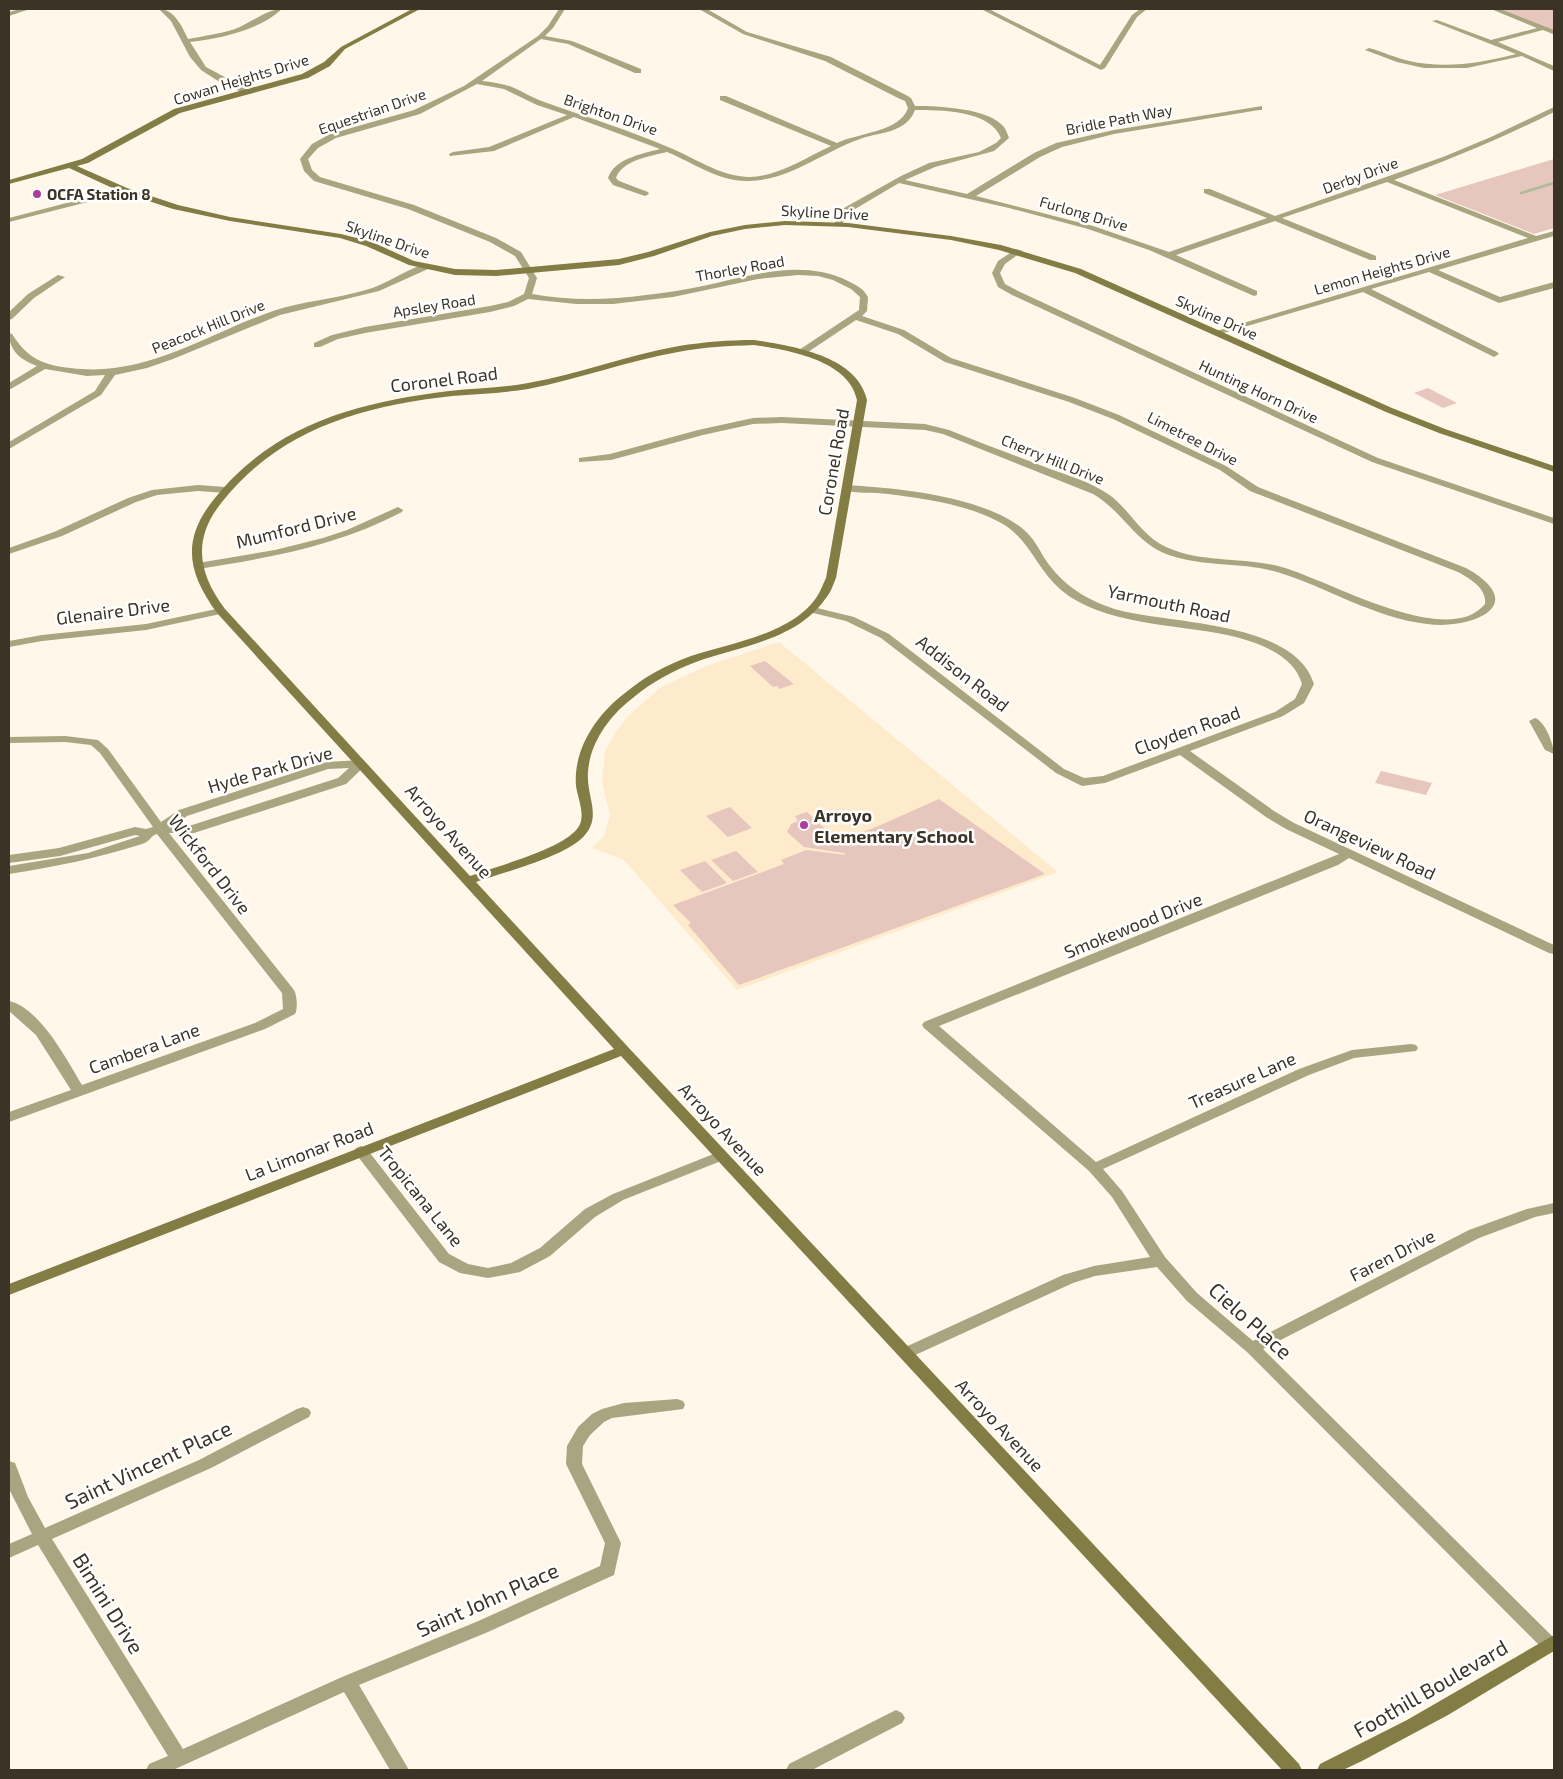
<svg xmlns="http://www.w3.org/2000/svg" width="1563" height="1779" viewBox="0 0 1563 1779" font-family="'Exo 2',sans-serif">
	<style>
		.built { fill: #feebcb }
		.green { fill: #e7c7bd }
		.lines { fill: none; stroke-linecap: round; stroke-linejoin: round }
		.stream { stroke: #adbb96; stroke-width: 2.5 }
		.street { fill: #a8a580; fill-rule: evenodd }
		.secondary { fill: #837d45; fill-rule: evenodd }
		.poi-dot { fill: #ab3d9c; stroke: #fff; stroke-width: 2 }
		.labels { text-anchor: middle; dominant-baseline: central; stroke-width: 5; stroke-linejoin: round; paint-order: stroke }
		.far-street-label { font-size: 15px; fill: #3b3326; stroke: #fff }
		.far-poi-label { font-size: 15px; font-weight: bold; fill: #3b3326; stroke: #fff; text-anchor: start }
		.street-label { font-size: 18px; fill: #3b3326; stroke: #fff }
		.poi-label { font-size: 18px; font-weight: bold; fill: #3b3326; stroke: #fff; text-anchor: start }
		.near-street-label { font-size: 21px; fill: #3b3326; stroke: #fff }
	</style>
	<rect width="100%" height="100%" fill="#fff7e9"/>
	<!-- built -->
	<path class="built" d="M779,642L1058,872L737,990L624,860L592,848L604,836L610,815L602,783L605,751L616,732L629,715L661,687L709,665Z"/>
	<!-- green -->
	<path class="green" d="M1496,9H1554V35Z
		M1554,159V228L1534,234L1435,195Z
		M1428,388L1457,403L1443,408L1414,393Z
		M765,661L794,684L779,689L777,686L773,687L750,666Z
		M1381,771L1432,783L1426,795L1375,783Z
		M939,799L1045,874L739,985L688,925L691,923L673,905L784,864L781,860L806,850L846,855L844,853L804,847L787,832L791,824L798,821L795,816L807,812L838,841L876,827Z
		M730,807L752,828L728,837L706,816Z
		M736,851L758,872L733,881L711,860Z
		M705,861L727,883L702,892L680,870Z"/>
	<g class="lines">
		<!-- stream -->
		<path class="stream" d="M1521,193L1554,183"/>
		<!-- street -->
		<path class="street" d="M20,9H30L9,16V12Z
			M159,9C174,9 182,26 188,39C203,36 220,34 235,29C249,24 269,8 282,9C258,31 221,38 190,42L206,67L249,90L250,92L246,94L218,81L201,70L190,57L171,21Z
			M559,9H565L553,28L545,36L572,41L641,69V73H635L568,44L541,39L482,81C492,82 503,84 512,87C524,92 534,99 547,103C587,117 628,130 668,147C694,157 720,177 750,177C779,176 805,158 831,146L720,100V96H726L837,143C858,133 900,132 908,108L905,101L900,99L825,61L743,34L699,9H707L747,32L831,57L906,95L911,98L915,106C938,106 989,108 1004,127C1006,130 1008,135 1009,138L994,151L935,167L905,180L967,194L1034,153L1056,143L1114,130L1262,106V110H1259L1114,134L1062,147L1040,157L976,196L1093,226L1169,252L1267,218L1204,193V189H1210L1275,216L1443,157L1491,137L1554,107V112C1502,138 1450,160 1394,180L1536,236L1554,231V236L1438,270L1500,297L1554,282V288L1499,303L1429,272L1371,289L1497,352L1499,354L1494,357L1363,292L1220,334H1214L1213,332L1528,238L1387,182L1282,218L1376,256V260H1370L1275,221L1176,255L1257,291V295L1254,296L1149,250L1088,229L1009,208L899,183L850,212L841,226H835L834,224L844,208L901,176L929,163L979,152L996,143L1001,138C990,110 940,110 915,110C912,118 907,123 900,127C887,134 873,134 860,139C823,152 790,180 749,181C719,182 694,163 667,152C651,156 622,160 616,178L619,181L648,192L649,194L645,196L613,185L608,178C615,158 642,154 660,149L574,117L494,151L450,156L449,154L453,152L489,147L567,115L537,105L504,89L477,84L420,114L336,138L318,148L308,159L312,170L320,177L414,205L496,238L521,252L537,278L532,294C570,301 608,300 646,295C665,293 684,290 703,286C749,276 802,258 848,281C856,285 863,288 868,297L867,311L862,316L904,330L951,358L1075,398L1119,415L1226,466L1258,487L1466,568C1532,605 1472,630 1427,624C1374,618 1327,587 1277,572C1243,562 1206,567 1172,556C1136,545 1124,512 1093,494L943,434L925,430L782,423L753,424L703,435L611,460L579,462V458L610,454L698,430L753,418L782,417L925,424L949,430C981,443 1013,455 1045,467C1066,475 1089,481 1108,494C1130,509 1141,536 1166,547C1201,563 1241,557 1278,566C1324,577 1447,651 1485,604C1487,588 1470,579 1458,572L1250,491L1220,470L1113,419L1069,402L945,362L898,334L856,320L805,354H799V350L859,310L860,297L851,289L833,280L818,276L798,275L758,279L673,297L613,304H576L528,299L514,306L490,312L365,333L338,339L320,347H314V343L332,335L365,327L490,306L508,302L524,294L529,278L515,256L490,242L408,209L314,181L304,171L300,159L312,144L330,134L414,110L464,86L538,36L548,26Z
			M981,9H989L1100,65L1132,15L1140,9H1147L1137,17L1105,68L1101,70Z
			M1491,9H1500L1554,30V34L1543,30L1498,42L1554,66V71L1522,56L1467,68H1424L1397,62L1365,50L1369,48C1383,52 1396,58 1409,61C1445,69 1481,63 1516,54L1432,21L1437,20L1491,40L1537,28Z
			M124,188L128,190L127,192L9,222V218Z
			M1016,249L1023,251L1005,264L1000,273L1005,284L1018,291L1378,458L1554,518V524L1372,462L1012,295L998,287L992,273L998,261Z
			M425,264L429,267L428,269L379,291L280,315L173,359L147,368L115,375L101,395L9,449V442L95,391L105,375L87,376L45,369L9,390V383L37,366C21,360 9,351 9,333L12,334C28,359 43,365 71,368C145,378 207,334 273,311C303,301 335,299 366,290C387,284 405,270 425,264Z
			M58,275L65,277L34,298L12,319L9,320V312L28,294Z
			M198,485L226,487L231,490L226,493L198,491L157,495L136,502L62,536L9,554V548L54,532L128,498L152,490Z
			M846,485C897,488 983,496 1023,529C1033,537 1039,549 1045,559C1063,586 1088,601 1118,610C1171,624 1295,621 1314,684L1304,703L1283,716L1190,751L1274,811L1294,823L1554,945V954L1549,953L1349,858L1338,865L939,1026L1096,1162L1299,1069L1352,1050L1411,1044L1416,1045L1418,1048L1416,1051L1354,1058L1309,1075L1103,1169L1122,1191L1165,1257L1197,1293L1253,1341L1469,1230L1527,1209L1554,1203V1213L1535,1217L1479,1238L1263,1349L1554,1638V1651L1550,1652L1544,1650L1247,1352L1187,1301L1157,1267L1095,1276L1073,1283L911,1357L906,1359L901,1357L898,1353L901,1349L1063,1275L1094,1266L1150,1257L1112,1197L1089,1171L924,1028L922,1025L924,1022L1339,854L1286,829L1266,817L1180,755L1105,783L1082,786L1056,773L881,638L846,621L809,612L808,610L809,608L813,607L854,617L889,634L1064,769L1084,778L1103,776L1275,712L1295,699L1302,684C1294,654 1255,641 1227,635C1175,624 1103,625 1061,590C1037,570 1029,538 1001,523C967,504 925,499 888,494C873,492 857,494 842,490V486Z
			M398,507L403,510L402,512C337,546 269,558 198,569L193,566L198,563L275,550L323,538L347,530Z
			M221,608L226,611L225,613L146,630L42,641L9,647V641L42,635L146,624Z
			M1535,718C1545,721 1554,745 1554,754L1545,750L1529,721Z
			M65,736L98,740L108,749L161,822L179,810L327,762L361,760L367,764L346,784L194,833H169L294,990C297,995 298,1009 295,1014L265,1029L9,1122V1112L71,1090L36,1035L9,1011V1001C40,1008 67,1060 82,1085L255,1023L283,1009L282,993L157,834C151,835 150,842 142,844C98,858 55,867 9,874V866L88,853L140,836L135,835L60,856L9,863V855L59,848L135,827L146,829L153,827L100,753L91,745L65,742L9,743V737ZM349,768L338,778L189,826H173L187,816L328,769Z
			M361,1146L366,1148L449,1254L468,1264L488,1268L511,1263L540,1248L585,1209L613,1194L716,1153H726L728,1156L726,1159L623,1200L595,1217L550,1256L520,1272L488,1278L460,1273L439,1262L356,1154L354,1151L356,1148Z
			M677,1399L683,1401L685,1405L683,1409L612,1418L604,1422L590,1435L583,1446L582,1464L621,1543L614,1575L488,1632L359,1685L409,1770H390L344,1692L173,1770H146L149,1764L168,1756L38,1545L9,1558V1544L32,1534L9,1489V1461L15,1463L28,1497L45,1528L199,1460L297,1409L303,1407L309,1409L311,1413L309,1417L211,1468L52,1539L183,1749L342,1677L476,1622L600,1566L605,1543L566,1464L567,1446L578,1427L592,1414L602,1409L624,1403Z
			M896,1710L902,1713L905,1718L902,1723L812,1770H786L789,1764Z"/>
		<!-- secondary -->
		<path class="secondary" d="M412,9H420L345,49L330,66L308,78L180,113L88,163L77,166L127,188L178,205L230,217L341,234L372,242L414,261L455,269L496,270L619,259L648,252L710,232L745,225L785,221L848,223L951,236L1001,245L1081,269L1392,408L1445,429L1554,466V472L1439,433L1386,412L1075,273L999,250L951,240L848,227L785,225L745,229L712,236L654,256L619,265L496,276L455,275L409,265L366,246L340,238L230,221L173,209L121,192L69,168L9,184V180L82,159L174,109L302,74L324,62L341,47Z
			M754,340C791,346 857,355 867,400L836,578C833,585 831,592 826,598C797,640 741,646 696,662C674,670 652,682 634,697C610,715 590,742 588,772C586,798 604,818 581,839C562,857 502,873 476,882L628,1047L1299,1764L1302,1770H1282L621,1056L9,1295V1284L614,1049L217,613C187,572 181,539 215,498C274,424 359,402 449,391C475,388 502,388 528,383C579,374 628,355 679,346C704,342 728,340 754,340ZM754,345C788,350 849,360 857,400L826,578C823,584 821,590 818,595C794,634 730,643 691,656C668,664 644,677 625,693C597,714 573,749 576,786C578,800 587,817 577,829C560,850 497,866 470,876L225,609C198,573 192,539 222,502C280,429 362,406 452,396C477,394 503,393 528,389C579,379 627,361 678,352C704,347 728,346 754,345Z
			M1554,1635V1651L1448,1715L1362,1761L1343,1770H1317L1320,1764L1407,1720Z"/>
	</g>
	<!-- markers -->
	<g class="poi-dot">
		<circle cx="37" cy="194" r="5"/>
		<circle cx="804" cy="825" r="5"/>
	</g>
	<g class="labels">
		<!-- far-street labels -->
		<g class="far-street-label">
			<text transform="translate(241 79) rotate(-17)">Cowan Heights Drive</text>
			<text transform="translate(372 111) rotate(-19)">Equestrian Drive</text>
			<text transform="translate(611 114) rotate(19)">Brighton Drive</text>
			<text transform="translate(1119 119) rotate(-11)">Bridle Path Way</text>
			<text transform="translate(1360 175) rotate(-20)">Derby Drive</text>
			<text transform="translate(825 212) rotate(3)">Skyline Drive</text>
			<text transform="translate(1084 213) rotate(16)">Furlong Drive</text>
			<text transform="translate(388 239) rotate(19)">Skyline Drive</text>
			<text transform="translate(740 268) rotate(-10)">Thorley Road</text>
			<text transform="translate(1382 270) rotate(-16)">Lemon Heights Drive</text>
			<text transform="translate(434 305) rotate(-9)">Apsley Road</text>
			<text transform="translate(1217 317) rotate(24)">Skyline Drive</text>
			<text transform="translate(208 326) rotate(-22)">Peacock Hill Drive</text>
			<text transform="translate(1259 391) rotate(25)">Hunting Horn Drive</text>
			<text transform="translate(1193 438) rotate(27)">Limetree Drive</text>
			<text transform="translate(1053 459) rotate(22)">Cherry Hill Drive</text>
		</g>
		<!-- far-poi labels -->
		<g class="far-poi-label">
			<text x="47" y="194">OCFA Station 8</text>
		</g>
		<!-- street labels -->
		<g class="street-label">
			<text transform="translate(444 379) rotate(-7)">Coronel Road</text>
			<text transform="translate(833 462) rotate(-80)">Coronel Road</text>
			<text transform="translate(296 527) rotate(-14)">Mumford Drive</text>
			<text transform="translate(1169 603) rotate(12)">Yarmouth Road</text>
			<text transform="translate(113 611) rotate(-7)">Glenaire Drive</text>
			<text transform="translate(963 673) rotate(38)">Addison Road</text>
			<text transform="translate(1187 730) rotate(-20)">Cloyden Road</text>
			<text transform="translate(270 769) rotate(-16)">Hyde Park Drive</text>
			<text transform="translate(449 831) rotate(48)">Arroyo Avenue</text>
			<text transform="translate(1370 844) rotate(25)">Orangeview Road</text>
			<text transform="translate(210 864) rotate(52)">Wickford Drive</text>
			<text transform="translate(1133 925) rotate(-22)">Smokewood Drive</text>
			<text transform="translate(144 1048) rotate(-20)">Cambera Lane</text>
			<text transform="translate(1242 1080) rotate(-24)">Treasure Lane</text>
			<text transform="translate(723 1129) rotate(47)">Arroyo Avenue</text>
			<text transform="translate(309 1151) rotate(-21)">La Limonar Road</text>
			<text transform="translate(421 1196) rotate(51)">Tropicana Lane</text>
			<text transform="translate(1392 1255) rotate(-27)">Faren Drive</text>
			<text transform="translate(1000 1425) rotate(47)">Arroyo Avenue</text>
		</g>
		<!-- poi labels -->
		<g class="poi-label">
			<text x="814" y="815">Arroyo<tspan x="814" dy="21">Elementary School</tspan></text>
		</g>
		<!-- near-street labels -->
		<g class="near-street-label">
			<text transform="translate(1251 1320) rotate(42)">Cielo Place</text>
			<text transform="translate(148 1464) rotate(-25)">Saint Vincent Place</text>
			<text transform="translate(487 1599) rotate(-24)">Saint John Place</text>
			<text transform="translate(109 1603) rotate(58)">Bimini Drive</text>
			<text transform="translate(1430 1688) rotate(-30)">Foothill Boulevard</text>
		</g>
	</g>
	<!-- border -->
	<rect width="1563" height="1779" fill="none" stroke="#3b3326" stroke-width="20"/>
</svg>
